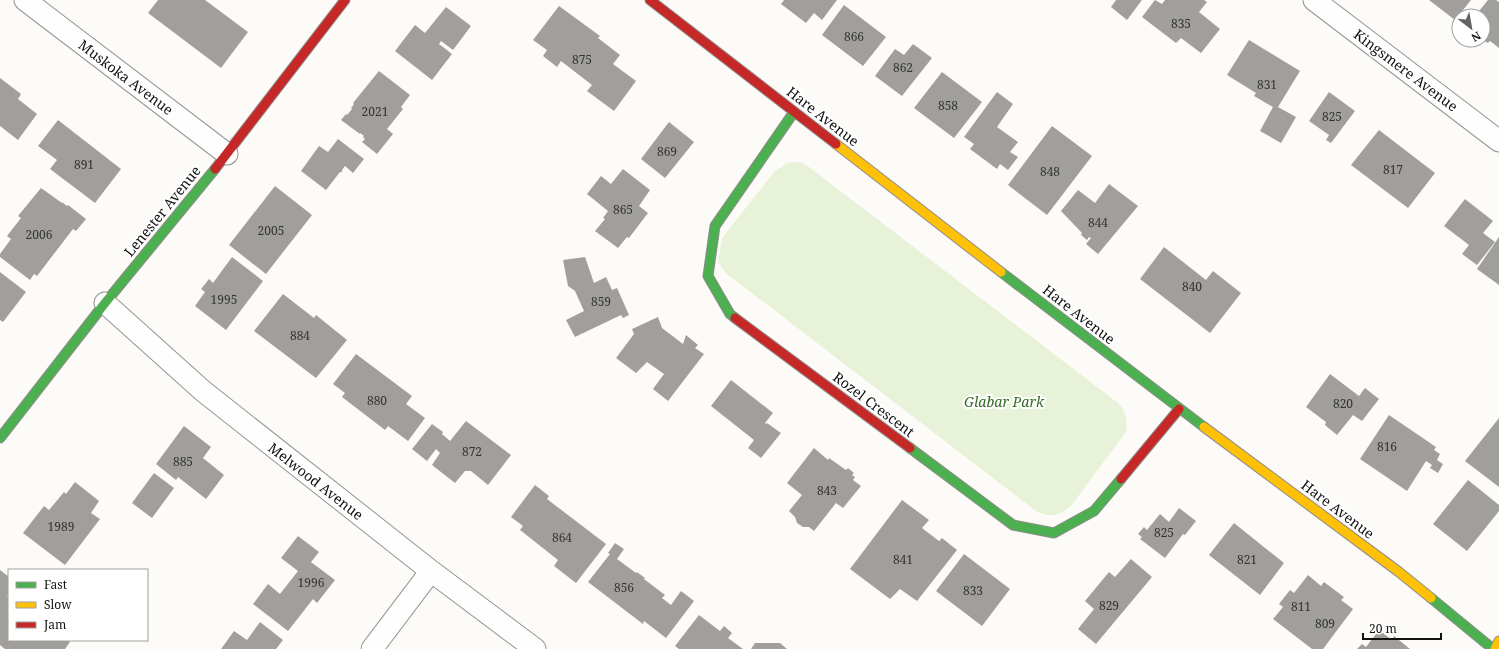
<svg xmlns="http://www.w3.org/2000/svg" width="1499" height="649" viewBox="0 0 1499 649" font-family="'Noto Serif',serif">
	<style>
		.green { fill: #e8f2d8 }
		.building { fill: #a19f9c }
		.lines { fill: none; stroke-linecap: round; stroke-linejoin: round }
		.street-casing { stroke: #979695; stroke-width: 23 }
		.fast-casing { stroke: #8e8d8b; stroke-width: 11 }
		.slow-casing { stroke: #8e8d8b; stroke-width: 11 }
		.jam-casing { stroke: #8e8d8b; stroke-width: 11 }
		.street { stroke: #fffefe; stroke-width: 21 }
		.fast { stroke: #4caf50; stroke-width: 9 }
		.slow { stroke: #ffc107; stroke-width: 9 }
		.jam { stroke: #c62828; stroke-width: 9 }
		.labels { text-anchor: middle; dominant-baseline: central; stroke-width: 4; stroke-linejoin: round; paint-order: stroke }
		.number-label { font-size: 12px; fill: #353434 }
		.street-label { font-size: 14px; fill: #111; stroke: #fff }
		.park-label { font-size: 14px; font-style: italic; fill: #336921; stroke: #fff }
	</style>
	<rect width="100%" height="100%" fill="#fdfbf7"/>
	<!-- green -->
	<path class="green" d="M795,162L802,163L809,167L1118,403C1126,412 1128,420 1126,432L1071,506C1060,516 1049,518 1036,511L727,274L722,268L718,261L722,238L774,172L787,163Z"/>
	<!-- building -->
	<path class="building" d="M158,0H205L248,32L221,68L148,13Z
		M784,0H837L822,20L814,13L806,23L781,4Z
		M1116,0H1142L1127,20L1111,7Z
		M1155,0L1162,4L1165,0H1204L1207,2L1199,12L1220,29L1201,53L1181,38L1176,43L1142,17Z
		M1429,0H1471L1455,20Z
		M1488,0H1496L1499,2V48L1490,41L1488,43L1483,40V16H1475Z
		M844,5L886,37L863,66L822,35Z
		M559,6L600,36L598,38L620,55L613,64L636,81L614,111L587,91L592,85L561,61L557,67L543,56L547,50L533,40Z
		M446,7L471,26L453,50L441,41L439,44L452,54L432,80L395,51L415,25L425,33Z
		M1249,40L1300,71L1278,107L1296,117L1281,143L1260,131L1273,107L1254,96L1256,93L1227,75Z
		M913,44L932,58L902,96L875,76L895,49L904,55Z
		M379,71L410,95L401,107L403,109L387,129L393,134L377,154L362,142L365,139L363,137L364,136L360,133V134L341,120L346,114L347,115L352,109L351,108L354,104L353,103Z
		M942,72L982,102L954,138L914,108Z
		M0,78L21,94L18,99L37,114L18,140L0,126Z
		M997,92L1013,104L997,127L1018,142L1010,152L1018,157L1008,170L1000,164L997,169L970,149L974,144L964,137Z
		M1329,92L1355,111L1331,143L1326,140L1329,135L1309,121Z
		M58,120L121,169L95,203L50,169L57,160L38,146Z
		M669,122L694,142L665,178L641,159Z
		M1052,126L1092,156L1047,215L1008,185Z
		M1379,130L1435,173L1408,208L1351,165Z
		M338,139L364,159L353,173L345,166L342,170V172H340L326,190L301,171L319,146L328,152Z
		M623,169L650,190L639,206L648,213L629,238L627,237L618,248L595,231L605,219L603,218L608,211L587,194L601,176L611,184Z
		M1109,184L1138,206L1098,254L1086,244L1091,238L1089,237L1087,240L1081,235L1082,233L1061,211L1078,190L1095,203Z
		M275,186L312,215L266,274L229,245Z
		M41,188L62,203V202L67,206L68,205L86,219L76,231L73,229L37,276L34,274L30,280L0,257V254L11,239L7,236L21,218L18,216Z
		M1465,199L1493,221L1483,233L1495,242L1477,265L1462,254L1469,245L1444,226Z
		M1499,237V285L1477,269Z
		M1164,247L1206,280L1213,271L1241,293L1210,333L1140,279Z
		M232,257L263,281L226,330L195,306L205,292L201,289L209,279L213,283Z
		M585,257L594,283L606,277L612,290L617,288L629,315L623,318L621,315L575,337L566,320L584,311L575,291L568,286L563,260Z
		M0,272L26,292L3,322L0,320Z
		M283,294L314,318L316,315L347,340L316,378L254,331Z
		M658,317L662,328L683,344L686,335L698,345L695,348L704,354L668,401L653,389L664,374L647,362L636,373L616,358L634,334L632,329Z
		M356,354L412,396L406,404L425,418L408,441L388,426L385,430L342,397L345,393L333,384Z
		M1330,374L1359,396L1365,388L1379,399L1362,421L1353,415L1337,435L1325,425L1326,422L1306,407Z
		M731,380L773,413L765,423L766,424L767,423L781,433L761,458L748,448L754,440L711,406Z
		M1389,415L1436,447L1434,450L1440,454L1437,460L1443,464L1438,473L1430,468L1432,465L1426,461L1407,491L1360,459Z
		M1499,418V487L1465,461Z
		M466,421L511,455L488,485L471,471H465L455,483L432,465L440,453L436,449L427,461L412,449L432,424L443,432L442,434L450,441Z
		M184,426L211,447L203,458L224,475L206,499L178,477L176,480L156,464Z
		M814,448L828,460L829,458L846,470L848,468L854,473L852,475L855,477L853,480L861,486L843,508L836,503L814,531L809,527H803L797,523L795,517L789,511L802,495L787,483Z
		M154,473L174,488L152,518L132,503Z
		M1468,480L1499,505V511L1467,551L1433,524Z
		M75,482L99,501L91,513L100,519L65,565L23,533L44,506L49,510L64,492L66,494Z
		M535,485L549,496L547,499L606,544L576,583L554,566L558,560L520,530L523,526L511,517Z
		M902,500L929,520L922,528L939,541L942,538L957,550L917,601L900,589L890,599L850,569Z
		M1179,508L1196,521L1185,535L1183,534L1165,558L1140,539L1142,537L1138,534L1144,527L1147,530L1160,514L1169,522Z
		M1234,523L1284,563L1260,595L1209,555Z
		M298,536L319,552L311,562L335,580L317,603L313,599L288,631L253,604L268,584L280,594L298,571L281,558Z
		M615,543L624,549L617,559L636,573L637,572L645,578L644,579L665,595L662,598L671,605L681,591L694,601L666,638L644,621L643,624L588,582L610,554L608,553Z
		M964,554L1010,589L982,626L936,591Z
		M1131,559L1152,577L1096,644L1078,629L1094,609L1085,601L1109,572L1115,577Z
		M0,570L9,577V594L7,597L9,598V640H67L70,642L65,649H5L0,645Z
		M1308,575L1321,586L1324,582L1344,597L1341,600L1353,609L1323,649H1312L1273,619L1283,607L1279,604L1290,590L1294,593Z
		M699,615L720,631L724,626L732,633L728,638L743,649H679L675,646Z
		M260,622L283,640L276,649H221L234,631L247,640Z
		M1379,630L1392,640L1394,636L1410,649H1357L1362,644L1366,647Z
		M755,643H780L787,649H751Z"/>
	<g class="lines">
		<defs>
			<path id="street" d="M25,0L227,154
				M1314,0L1499,141
				M105,303L203,391L431,571L535,649
				M372,649L431,571"/>
			<path id="fast" d="M1001,272L1204,427
				M735,318L730,314L708,276L715,226L794,112
				M0,438L105,303L215,169
				M910,448L1013,525L1054,533L1094,511L1121,479
				M1431,598L1493,649"/>
			<path id="slow" d="M836,144L1001,272
				M1204,427L1399,572L1431,598
				M1495,649L1499,641"/>
			<path id="jam" d="M650,0L836,144
				M215,169L345,0
				M735,318L910,448
				M1121,479L1179,409"/>
		</defs>
		<!-- street casing -->
		<use href="#street" class="street-casing"/>
		<!-- fast casing -->
		<use href="#fast" class="fast-casing"/>
		<!-- slow casing -->
		<use href="#slow" class="slow-casing"/>
		<!-- jam casing -->
		<use href="#jam" class="jam-casing"/>
		<!-- street -->
		<use href="#street" class="street"/>
		<!-- fast -->
		<use href="#fast" class="fast"/>
		<!-- slow -->
		<use href="#slow" class="slow"/>
		<!-- jam -->
		<use href="#jam" class="jam"/>
	</g>
	<g class="labels">
		<!-- number labels -->
		<g class="number-label">
			<text x="1181" y="23">835</text>
			<text x="854" y="36">866</text>
			<text x="582" y="59">875</text>
			<text x="903" y="67">862</text>
			<text x="1267" y="84">831</text>
			<text x="948" y="105">858</text>
			<text x="375" y="111">2021</text>
			<text x="1332" y="116">825</text>
			<text x="667" y="151">869</text>
			<text x="84" y="164">891</text>
			<text x="1393" y="169">817</text>
			<text x="1050" y="171">848</text>
			<text x="623" y="209">865</text>
			<text x="1098" y="222">844</text>
			<text x="271" y="230">2005</text>
			<text x="39" y="234">2006</text>
			<text x="1192" y="286">840</text>
			<text x="224" y="299">1995</text>
			<text x="601" y="301">859</text>
			<text x="300" y="335">884</text>
			<text x="377" y="400">880</text>
			<text x="1343" y="403">820</text>
			<text x="1387" y="446">816</text>
			<text x="472" y="451">872</text>
			<text x="183" y="461">885</text>
			<text x="827" y="490">843</text>
			<text x="61" y="526">1989</text>
			<text x="1164" y="532">825</text>
			<text x="562" y="537">864</text>
			<text x="903" y="559">841</text>
			<text x="1247" y="559">821</text>
			<text x="311" y="582">1996</text>
			<text x="624" y="587">856</text>
			<text x="973" y="590">833</text>
			<text x="1109" y="605">829</text>
			<text x="1301" y="606">811</text>
			<text x="1325" y="623">809</text>
		</g>
		<!-- street labels -->
		<g class="street-label">
			<text transform="translate(1406 70) rotate(37)">Kingsmere Avenue</text>
			<text transform="translate(126 77) rotate(37)">Muskoka Avenue</text>
			<text transform="translate(823 116) rotate(38)">Hare Avenue</text>
			<text transform="translate(162 211) rotate(-51)">Lenester Avenue</text>
			<text transform="translate(1079 314) rotate(38)">Hare Avenue</text>
			<text transform="translate(874 404) rotate(37)">Rozel Crescent</text>
			<text transform="translate(316 481) rotate(38)">Melwood Avenue</text>
			<text transform="translate(1338 509) rotate(37)">Hare Avenue</text>
		</g>
		<!-- park labels -->
		<g class="park-label">
			<text x="1004" y="401">Glabar Park</text>
		</g>
	</g>
	<!-- legend -->
	<rect x="8" y="569" width="140" height="72" fill="#ffffff" stroke="#a0a0a0"/>
	<rect x="16" y="582" width="20" height="6" fill="#4caf50" stroke="#a0a0a0"/>
	<text x="44" y="589" font-size="12" fill="#111111">Fast</text>
	<rect x="16" y="602" width="20" height="6" fill="#ffc107" stroke="#a0a0a0"/>
	<text x="44" y="609" font-size="12" fill="#111111">Slow</text>
	<rect x="16" y="622" width="20" height="6" fill="#c62828" stroke="#a0a0a0"/>
	<text x="44" y="629" font-size="12" fill="#111111">Jam</text>
	<!-- north arrow -->
	<g transform="translate(1471 28) rotate(149)"><circle r="19" fill="#ffffff" stroke="#a0a0a0"/>
	<path d="M0-3L7 15L0 10L-7 15Z" fill="#646362"/>
	<text y="-6" font-size="11" font-weight="bold" text-anchor="middle" fill="#111111">N</text>
	</g>
	<!-- scale -->
	<path d="M1363 633v6h78v-6" fill="none" stroke="#111111" stroke-width="2"/>
	<text x="1369" y="633" font-size="12" fill="#111111" stroke="#ffffff" stroke-width="3" paint-order="stroke">20 m</text>
</svg>
